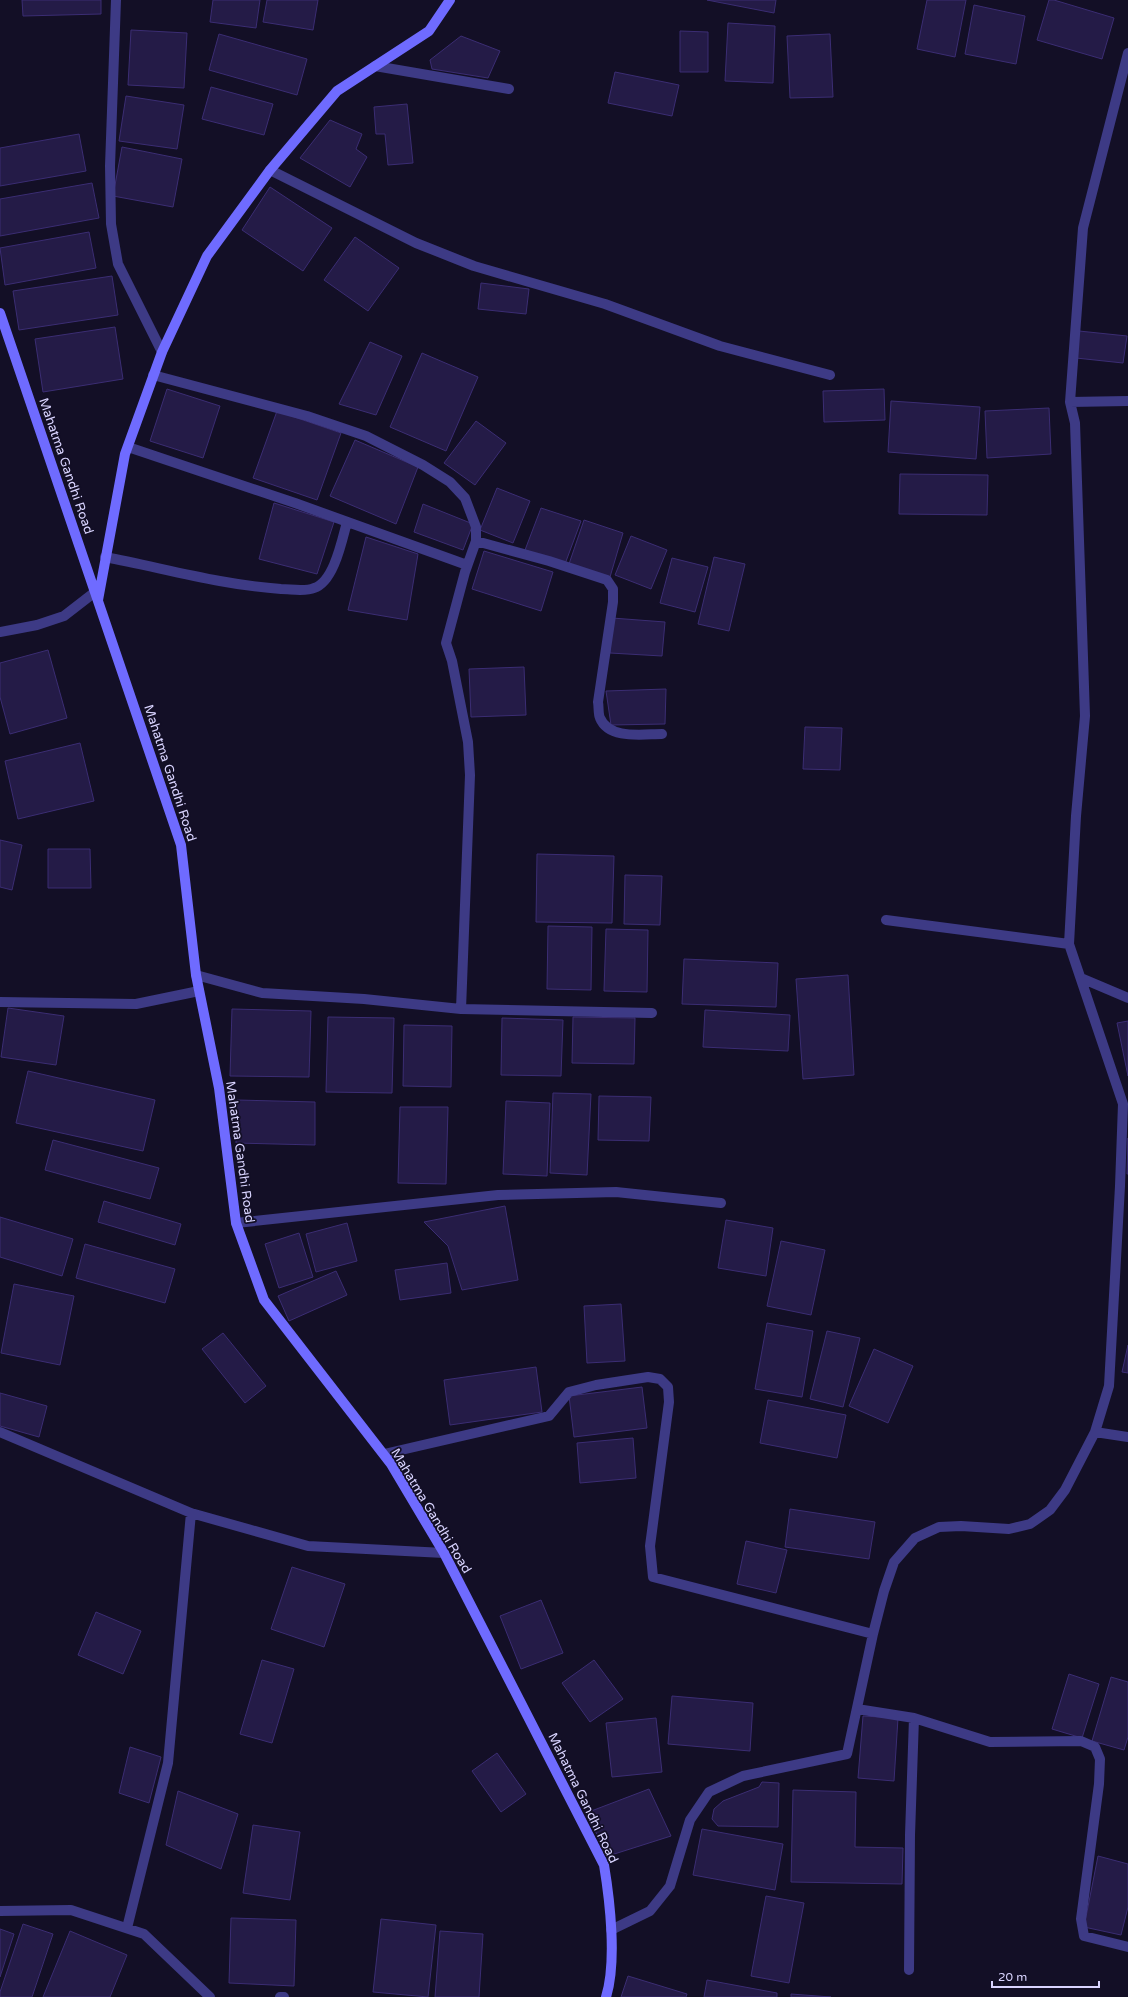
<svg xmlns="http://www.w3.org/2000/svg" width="1128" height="1997" viewBox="0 0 1128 1997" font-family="'Varela Round',sans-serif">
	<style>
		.building { fill: #241b47; stroke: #3b2d73 }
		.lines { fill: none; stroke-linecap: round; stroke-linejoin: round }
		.street { stroke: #3d3a85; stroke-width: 10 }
		.secondary { stroke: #6f6bff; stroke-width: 10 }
		.labels { text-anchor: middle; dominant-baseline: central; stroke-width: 3.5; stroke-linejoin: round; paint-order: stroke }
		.street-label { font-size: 13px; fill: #d9d4ff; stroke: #130f26 }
	</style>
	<rect width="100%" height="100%" fill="#130f26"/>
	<!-- building -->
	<path class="building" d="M22,0H101V14L23,16Z
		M213,0H260L256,28L210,22Z
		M267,0H318L313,30L263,22Z
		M707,0H776L774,13Z
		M927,0H966L955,57L917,49Z
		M1049,0H1054L1114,18L1102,59L1037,40Z
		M974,5L1025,16L1016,64L965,54Z
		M728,23L775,26L773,83L725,81Z
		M131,30L187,33L184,88L128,85Z
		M680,31L708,32V72H680Z
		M219,34L307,59L297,95L209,70Z
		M830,34L833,97L790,98L787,36Z
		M461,36L500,51L488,78L432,69L430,60Z
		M615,72L679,85L672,116L608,103Z
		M211,87L273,104L264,135L202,119Z
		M126,96L184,105L177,149L119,141Z
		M407,104L413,163L388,165L385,134H376L374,107Z
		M330,120L362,134L356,149L367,157L350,187L300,158Z
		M79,134L86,171L0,186V148Z
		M122,147L182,159L173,207L113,196Z
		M92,183L99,218L0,236V199Z
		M270,187L332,228L303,271L242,230Z
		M89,232L96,268L5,285L0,248Z
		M355,237L399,268L368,311L324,280Z
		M112,276L118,315L19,330L13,291Z
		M481,283L529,289L526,314L478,309Z
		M115,327L123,379L43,392L35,339Z
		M1079,331L1127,336L1123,363L1076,358Z
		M370,342L402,356L376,415L339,404Z
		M422,353L478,377L446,451L390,427Z
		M167,389L220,406L203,458L150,441Z
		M884,389L885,420L824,422L823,391Z
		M891,401L980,407L976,459L888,452Z
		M1049,408L1051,454L987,458L985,411Z
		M277,411L341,433L317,500L253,478Z
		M476,421L506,443L475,485L444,463Z
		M355,440L418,467L396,524L330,496Z
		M900,474L988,475L987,515L899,514Z
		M497,488L530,501L513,543L480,530Z
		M274,503L334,522L317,574L259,559Z
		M423,504L473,524L463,550L414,532Z
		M541,508L581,521L565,564L525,550Z
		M584,520L623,533L610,577L569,564Z
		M631,536L667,550L651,589L615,575Z
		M366,537L418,554L407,620L348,610Z
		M484,551L553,572L541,611L472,589Z
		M714,557L745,564L729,631L698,624Z
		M672,558L708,567L695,612L660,603Z
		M612,618L665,622L662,656L610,653Z
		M48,650L67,718L10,734L0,697V663Z
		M524,667L526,715L471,717L469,669Z
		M666,689L665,724L611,725L606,691Z
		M805,727L842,728L840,770L803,769Z
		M80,743L94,801L18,819L5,761Z
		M0,840L22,845L12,890L0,887Z
		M48,849H90L91,888H48Z
		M537,854L614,856L612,923L536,922Z
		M625,875L662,876L660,925L624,924Z
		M548,926L592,927L591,990L547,989Z
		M606,929L648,930L647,992L604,991Z
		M684,959L778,963L776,1007L682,1004Z
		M848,975L854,1075L803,1079L796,979Z
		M8,1008L64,1016L56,1065L1,1057Z
		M232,1009L311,1011L309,1077L230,1076Z
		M705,1010L790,1015L788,1051L703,1047Z
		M328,1017L394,1018L392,1093L326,1092Z
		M573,1017L635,1018L634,1064L572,1063Z
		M502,1018L563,1020L561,1076L501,1075Z
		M1128,1021V1076L1117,1023Z
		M404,1025L452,1026L451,1087L403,1086Z
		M28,1071L155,1100L143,1151L16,1123Z
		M553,1093L591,1094L587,1175L550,1173Z
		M599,1096L651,1097L649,1141L598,1140Z
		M237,1100L315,1102V1145L236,1143Z
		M506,1101L550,1103L547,1176L503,1174Z
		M400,1107H448L446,1184L398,1183Z
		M1128,1138V1174H1127Z
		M53,1140L159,1168L150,1199L45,1170Z
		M104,1201L181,1224L175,1245L98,1222Z
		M505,1206L518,1280L462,1290L448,1246L424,1222Z
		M0,1217L73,1239L62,1276L0,1257Z
		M726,1220L773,1228L766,1276L718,1268Z
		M347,1223L357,1261L316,1272L306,1234Z
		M299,1233L313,1277L279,1288L265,1244Z
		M781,1241L825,1250L811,1315L767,1306Z
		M85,1244L175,1269L165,1303L76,1278Z
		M447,1263L451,1293L400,1300L395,1270Z
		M336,1271L347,1295L289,1321L278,1296Z
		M14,1284L74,1296L60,1365L1,1353Z
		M621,1304L625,1361L587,1363L584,1306Z
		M767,1323L813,1331L802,1397L755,1389Z
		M827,1331L860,1338L843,1407L810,1399Z
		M223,1333L266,1386L245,1403L202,1349Z
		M1128,1345V1373L1122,1372Z
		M874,1349L913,1366L888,1423L849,1406Z
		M536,1367L542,1412L450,1425L444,1380Z
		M642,1387L647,1428L574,1437L569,1396Z
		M0,1393L47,1406L39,1437L0,1426Z
		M768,1400L846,1415L837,1458L760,1443Z
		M633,1438L636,1478L580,1483L577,1443Z
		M790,1509L875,1522L869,1559L785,1547Z
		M746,1541L787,1550L776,1593L737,1584Z
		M292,1567L345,1584L324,1647L271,1629Z
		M541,1600L563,1653L521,1669L500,1616Z
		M96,1612L141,1631L123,1674L78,1655Z
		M262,1660L294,1669L272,1743L240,1734Z
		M594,1660L623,1699L590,1722L562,1683Z
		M1069,1674L1099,1684L1082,1738L1052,1729Z
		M1111,1677L1128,1682V1737L1124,1750L1092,1741Z
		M672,1696L753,1703L750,1751L668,1744Z
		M863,1716L898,1718L894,1781L858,1778Z
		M656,1718L662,1772L612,1777L606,1723Z
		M130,1747L161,1757L149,1803L119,1793Z
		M497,1753L526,1794L501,1812L472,1771Z
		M762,1782L779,1783L778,1827L718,1826L712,1819L714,1809L723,1801L759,1787Z
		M649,1789L671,1836L608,1856L586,1813Z
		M793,1790L856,1792L855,1847L903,1848L902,1884L791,1882Z
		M178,1791L238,1814L221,1869L166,1845Z
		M253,1825L300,1832L290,1900L243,1893Z
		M702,1829L783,1844L775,1890L693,1875Z
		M1098,1856L1128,1864V1907L1121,1935L1084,1927Z
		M766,1896L804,1903L789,1983L751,1976Z
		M231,1918L296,1920L294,1986L229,1983Z
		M381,1919L436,1925L428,1997L373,1992Z
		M23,1924L53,1934L32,1997H0V1992Z
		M0,1929L14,1934L0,1977Z
		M70,1931L127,1955L110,1997H43Z
		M440,1931L483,1934L479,1997H435Z
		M628,1976L687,1994L686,1997H621Z
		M707,1980L777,1993V1997H704Z
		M791,1994L831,1997H791Z"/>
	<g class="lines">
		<!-- street -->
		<path class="street" d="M116,0L110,166L111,224L118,264L162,352
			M375,66L509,89
			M270,170L416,243L474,266L605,304L720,346L830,375
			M153,375L307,416L366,436L423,465L450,482L465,498L476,527V541L465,572L446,643L452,661L468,742L470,775L461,1009
			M1070,402L1128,401
			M128,447L295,503L467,565
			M476,541L549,561L607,580L613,589V602L598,702C599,707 598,714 600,718C609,740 643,734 662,734
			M105,557C163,568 222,585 281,589C291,589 305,592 314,588C334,582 342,540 347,522
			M0,632L37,625L64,616L95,592
			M886,920L1069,944
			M196,975L262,993L364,999L461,1009L652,1013
			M1081,978L1128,998
			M0,1002L136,1004L199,991
			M236,1223L498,1195L616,1192L721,1203
			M0,1432L191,1513L308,1546L444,1553
			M1095,1432L1128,1437
			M384,1454L549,1416L569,1392L596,1385L648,1377L660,1379L668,1387L669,1402L650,1546L653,1577L873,1634
			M857,1709L914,1718L990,1742L1081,1741L1095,1747L1100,1759L1099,1784L1081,1919L1084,1936L1128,1947
			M0,1911L71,1910L144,1934L210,1997
			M127,1928L168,1763L191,1513
			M611,1930L650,1911L670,1886L690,1820L709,1792L743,1776L847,1754L873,1634L884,1591L894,1562L915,1538L939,1527L961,1526L1009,1529L1030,1524L1050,1510L1065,1490L1095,1432L1109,1386L1120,1186L1123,1104L1069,944L1076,816L1085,716L1075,423L1070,402L1083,228L1128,53
			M909,1970L910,1835L914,1718
			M280,1997H284"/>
		<!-- secondary -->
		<path class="secondary" d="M0,313L181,845L196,975L219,1088L236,1223L264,1300L391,1464L444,1553L604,1865C610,1901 617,1962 606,1997
			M98,600L125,454L162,352L207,256L270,170L337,91L429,31L450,0"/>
	</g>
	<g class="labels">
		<!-- street labels -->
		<g class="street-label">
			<text transform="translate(66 466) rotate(71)">Mahatma Gandhi Road</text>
			<text transform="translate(170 773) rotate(72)">Mahatma Gandhi Road</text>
			<text transform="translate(240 1152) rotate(82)">Mahatma Gandhi Road</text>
			<text transform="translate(431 1511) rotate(59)">Mahatma Gandhi Road</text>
			<text transform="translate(583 1798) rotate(64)">Mahatma Gandhi Road</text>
		</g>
	</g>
	<!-- scale -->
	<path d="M992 1981v6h107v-6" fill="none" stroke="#d9d4ff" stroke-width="2"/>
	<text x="998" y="1981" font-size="12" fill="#d9d4ff" stroke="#130f26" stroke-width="3" paint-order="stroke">20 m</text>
</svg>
